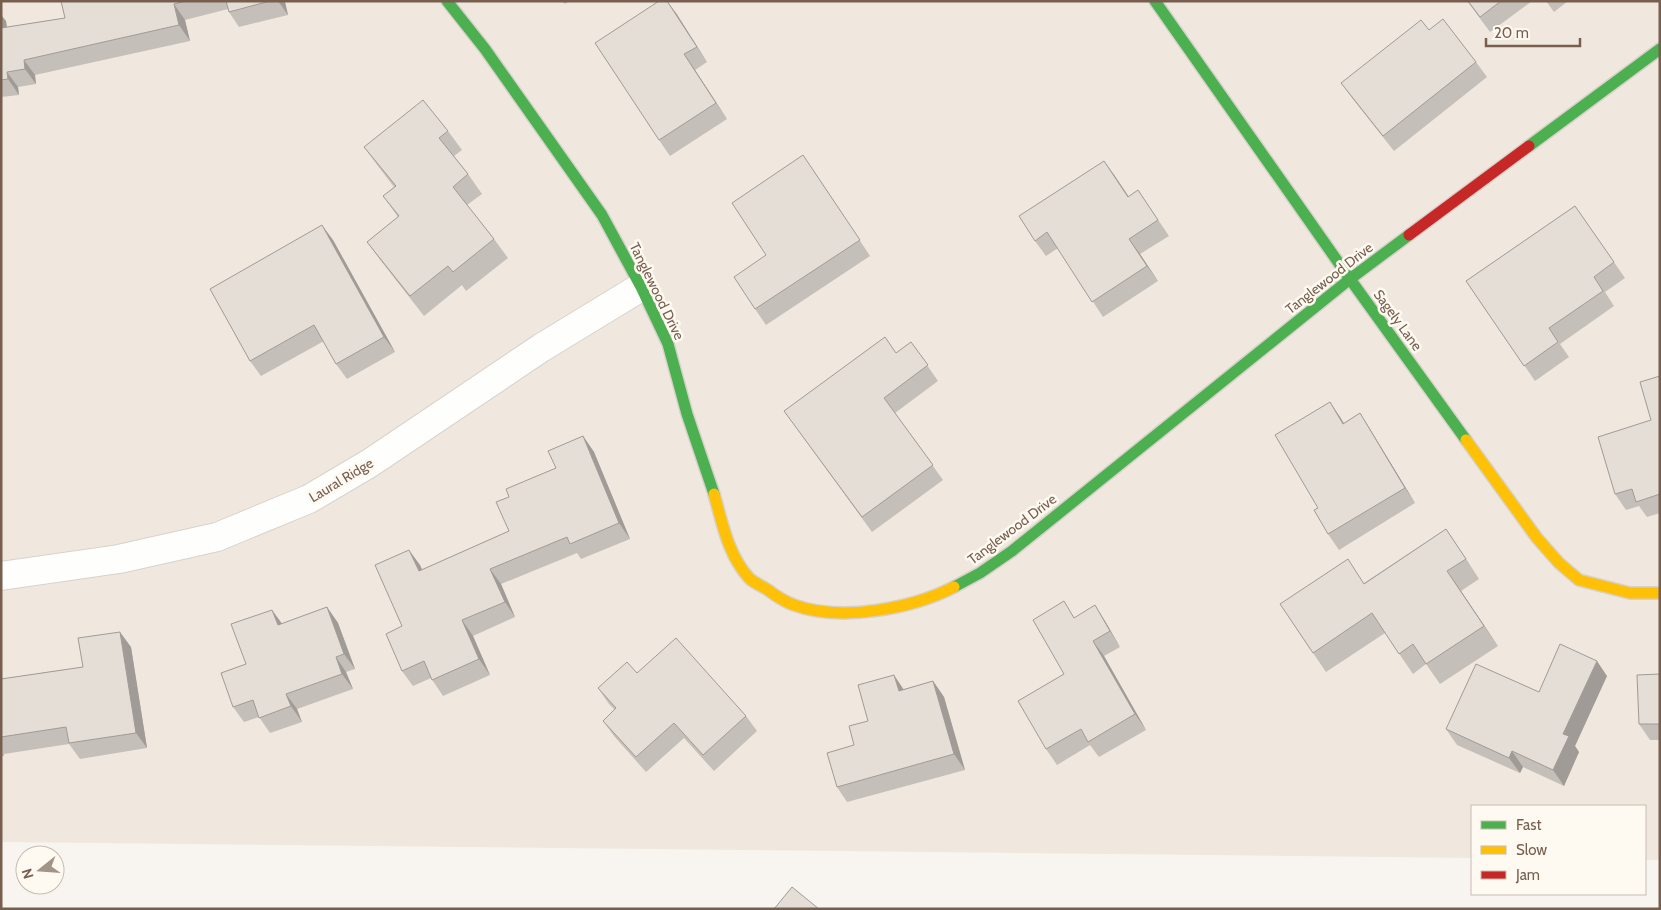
<svg xmlns="http://www.w3.org/2000/svg" width="1661" height="910" viewBox="0 0 1661 910" font-family="Cabin,sans-serif">
	<style>
		.residential { fill: #f0e8de }
		.lines { fill: none; stroke-linecap: round; stroke-linejoin: round }
		.street-casing { stroke: #d8d2cd; stroke-width: 30 }
		.fast-casing { stroke: #d6d1ca; stroke-width: 14 }
		.slow-casing { stroke: #d6d1ca; stroke-width: 14 }
		.jam-casing { stroke: #d6d1ca; stroke-width: 14 }
		.street { stroke: #fefefd; stroke-width: 28 }
		.fast { stroke: #4caf50; stroke-width: 11 }
		.slow { stroke: #ffc107; stroke-width: 11 }
		.jam { stroke: #c62828; stroke-width: 11 }
		.wall { fill: #c5bfb9 }
		.shaded-wall { fill: #a09b96 }
		.building { fill: #e5ded7; stroke: #a09b96 }
		.labels { text-anchor: middle; dominant-baseline: central; stroke-width: 5; stroke-linejoin: round; paint-order: stroke }
		.street-label { font-size: 14px; fill: #775e4f; stroke: #fefaf2 }
	</style>
	<rect width="100%" height="100%" fill="#f8f5f0"/>
	<!-- residential -->
	<path class="residential" d="M1,1H1660V860H1645V806H1472V858L1,842Z"/>
	<g class="lines">
		<defs>
			<path id="street" d="M1,576L119,559L217,537L309,499L370,463L541,348L641,287"/>
			<path id="fast" d="M447,1L485,49L602,215L641,287L668,344L687,414L714,494
				M1155,1L1350,279L1466,440
				M1529,146L1660,49
				M954,587L980,573L1012,551L1350,279L1409,235"/>
			<path id="slow" d="M1466,440L1537,538L1559,563L1579,580L1630,593H1660
				M714,494C722,522 728,555 749,578C754,583 762,586 768,590C776,596 785,602 794,605C840,622 911,609 954,587"/>
			<path id="jam" d="M1409,235L1529,146"/>
		</defs>
		<!-- street casing -->
		<use href="#street" class="street-casing"/>
		<!-- fast casing -->
		<use href="#fast" class="fast-casing"/>
		<!-- slow casing -->
		<use href="#slow" class="slow-casing"/>
		<!-- jam casing -->
		<use href="#jam" class="jam-casing"/>
		<!-- street -->
		<use href="#street" class="street"/>
		<!-- fast -->
		<use href="#fast" class="fast"/>
		<!-- slow -->
		<use href="#slow" class="slow"/>
		<!-- jam -->
		<use href="#jam" class="jam"/>
	</g>
	<!-- wall -->
	<path class="wall" d="M61,1H286L285,2L288,15L239,27L229,12L228,9L185,20L190,41L35,75L36,84L18,87L19,95L1,97V15L6,21L7,27L65,18Z
		M562,1H569L565,4Z
		M1467,1H1532L1490,32Z
		M1546,1H1568L1554,12Z
		M676,13L707,62L695,70L727,119L670,156L659,140Z
		M1429,30L1476,62L1487,77L1394,151L1352,98L1341,83Z
		M448,131L462,150L454,156L468,174L482,194L467,205L494,239L508,258L466,291L462,285L424,316L381,261L367,242L398,217L383,196L394,187L378,166L364,147Z
		M1104,161L1128,197L1138,190L1169,236L1140,254L1158,281L1103,317L1058,248L1046,256L1035,241Z
		M814,171L870,256L766,325L755,309L766,255Z
		M1575,206L1625,278L1605,292L1614,306L1560,344L1569,357L1535,381L1466,281Z
		M333,240L395,352L347,379L336,364L324,341L261,376L250,361Z
		M911,342L938,381L895,413L943,480L872,532L784,411L896,353Z
		M1660,376V513L1647,517L1639,506L1626,510L1615,494L1651,420Z
		M1330,402L1344,423L1360,413L1370,429L1415,503L1339,550L1328,534L1318,508Z
		M583,436L594,452L630,539L581,559L577,553L501,584L515,617L473,636L490,675L443,696L431,678L413,686L402,671V626L420,565L422,570L509,531V497L556,468Z
		M1446,529L1479,579L1461,591L1498,646L1440,684L1426,664L1413,674L1385,633L1326,672L1313,653L1364,583Z
		M327,607L338,623L355,669L346,672L353,689L297,709L302,722L270,733L259,717L244,722L233,707L246,664L281,624Z
		M1075,617L1105,621L1120,647L1104,656L1146,730L1099,757L1090,745L1057,765L1046,749L1064,674Z
		M131,647L147,748L80,759L69,744L4,754V756H1V679L83,667Z
		M637,673L746,716L757,731L714,771L684,738L646,772L614,736L603,721L615,710L609,704L598,688Z
		M1660,674V740H1650L1639,724Z
		M1607,676L1575,746L1579,752L1564,786L1523,767L1520,773L1457,745L1446,729L1539,692Z
		M933,681L944,697L965,770L847,802L837,787L854,745L868,721L904,689Z"/>
	<!-- shaded-wall -->
	<path class="shaded-wall" d="M278,1L285,2L288,15Z
		M667,1L676,13L707,62L697,47Z
		M174,4L185,20L190,41L179,25Z
		M1,15L6,21L9,44L1,32Z
		M684,54L695,70L727,119L716,103Z
		M24,60L35,75L36,84L25,69Z
		M7,72L18,87L19,95L8,79Z
		M1104,161L1115,176L1139,212L1128,197Z
		M322,225L333,240L395,352L384,337Z
		M1129,239L1140,254L1158,281L1147,266Z
		M1330,402L1340,417L1353,439L1343,424Z
		M1360,413L1370,429L1415,503L1405,488Z
		M583,436L594,452L630,539L619,523Z
		M1446,529L1459,549L1479,579L1466,559Z
		M409,550L420,565L430,587L419,571Z
		M490,569L501,584L515,617L505,602Z
		M1447,571L1461,591L1498,646L1484,626Z
		M1095,605L1105,621L1120,647L1110,631Z
		M327,607L338,623L355,669L344,654Z
		M272,610L283,625H278Z
		M462,620L473,636L490,675L479,659Z
		M120,632L131,647L147,748L136,733Z
		M1093,641L1104,656L1146,730L1135,714Z
		M336,657L346,672L353,689L342,674Z
		M1597,661L1607,676L1575,746L1579,752L1564,786L1553,770L1563,734Z
		M894,675L904,690L899,691Z
		M933,681L944,697L965,770L954,754Z
		M286,694L297,709L302,722L291,706Z
		M1512,751L1523,767L1520,773L1509,758Z"/>
	<!-- building -->
	<path class="building" d="M61,1H186L174,4L179,25L24,60L25,69L7,72L8,79L1,80V28L65,18Z
		M226,1H270L229,12Z
		M659,1H667L697,47L684,54L716,103L659,140L595,43Z
		M1468,1H1501L1480,17Z
		M1443,19L1476,62L1383,136L1341,83L1421,20L1429,30Z
		M423,100L448,131L439,138L468,174L453,187L494,239L453,272L448,266L410,296L367,242L399,216L383,196L396,186L364,147Z
		M803,155L860,240L755,309L734,277L766,255L732,203Z
		M1104,161L1128,197L1138,190L1158,220L1129,239L1147,266L1092,302L1047,232L1035,241L1019,216Z
		M1575,206L1614,262L1594,277L1603,291L1549,328L1558,342L1524,366L1466,281Z
		M322,225L384,337L336,364L314,325L250,361L210,289Z
		M885,337L896,353L911,342L928,365L884,398L933,465L862,517L784,411Z
		M1660,376V494L1636,502L1632,489L1615,494L1598,437L1651,420L1640,382Z
		M1330,402L1343,424L1360,413L1405,488L1328,534L1314,510L1318,508L1275,435Z
		M583,436L619,523L570,544L567,537L490,569L505,602L462,620L479,659L432,680L424,661L402,671L386,634L402,626L375,565L409,550L419,571L509,531L496,502L509,497L506,489L556,468L548,451Z
		M1446,529L1466,559L1447,571L1484,626L1426,664L1413,644L1399,654L1372,613L1313,653L1280,604L1348,559L1364,584Z
		M1064,601L1074,618L1095,605L1110,631L1093,641L1135,714L1088,742L1081,729L1046,749L1018,701L1064,674L1033,620Z
		M327,607L344,654L336,657L342,674L286,694L291,706L259,718L253,700L233,707L221,673L246,664L231,624L272,610L278,625Z
		M120,632L136,733L69,743L66,727L1,737V679L83,667L78,638Z
		M676,638L746,716L703,755L674,723L636,757L603,721L616,708L598,688L627,662L637,673Z
		M1560,644L1597,661L1563,734L1569,736L1553,770L1512,751L1509,758L1446,729L1476,664L1539,692Z
		M1660,674V724H1639L1637,675Z
		M894,675L899,691L933,681L954,754L837,787L827,753L854,745L849,726L868,721L858,685Z
		M792,887L819,909H774Z"/>
	<g class="labels">
		<!-- street labels -->
		<g class="street-label">
			<text transform="translate(1329 278) rotate(-38)">Tanglewood Drive</text>
			<text transform="translate(657 291) rotate(64)">Tanglewood Drive</text>
			<text transform="translate(1398 320) rotate(54)">Sagely Lane</text>
			<text transform="translate(341 480) rotate(-31)">Laural Ridge</text>
			<text transform="translate(1012 529) rotate(-37)">Tanglewood Drive</text>
		</g>
	</g>
	<!-- border -->
	<rect width="1661" height="910" fill="none" stroke="#775e4f" stroke-width="5"/>
	<!-- legend -->
	<rect x="1471" y="805" width="175" height="90" fill="#fefaf2" stroke="#c8bcb1"/>
	<rect x="1481" y="821" width="25" height="8" fill="#4caf50" stroke="#c8bcb1"/>
	<text x="1516" y="830" font-size="15" fill="#775e4f">Fast</text>
	<rect x="1481" y="846" width="25" height="8" fill="#ffc107" stroke="#c8bcb1"/>
	<text x="1516" y="855" font-size="15" fill="#775e4f">Slow</text>
	<rect x="1481" y="871" width="25" height="8" fill="#c62828" stroke="#c8bcb1"/>
	<text x="1516" y="880" font-size="15" fill="#775e4f">Jam</text>
	<!-- north arrow -->
	<g transform="translate(40 870) rotate(253)"><circle r="24" fill="#fefaf2" stroke="#c8bcb1"/>
	<path d="M0-4L9 19L0 12L-9 19Z" fill="#a49387"/>
	<text y="-8" font-size="14" font-weight="bold" text-anchor="middle" fill="#775e4f">N</text>
	</g>
	<!-- scale -->
	<path d="M1486 38v8h94v-8" fill="none" stroke="#775e4f" stroke-width="2.5"/>
	<text x="1494" y="38" font-size="15" fill="#775e4f" stroke="#fefaf2" stroke-width="4" paint-order="stroke">20 m</text>
</svg>
